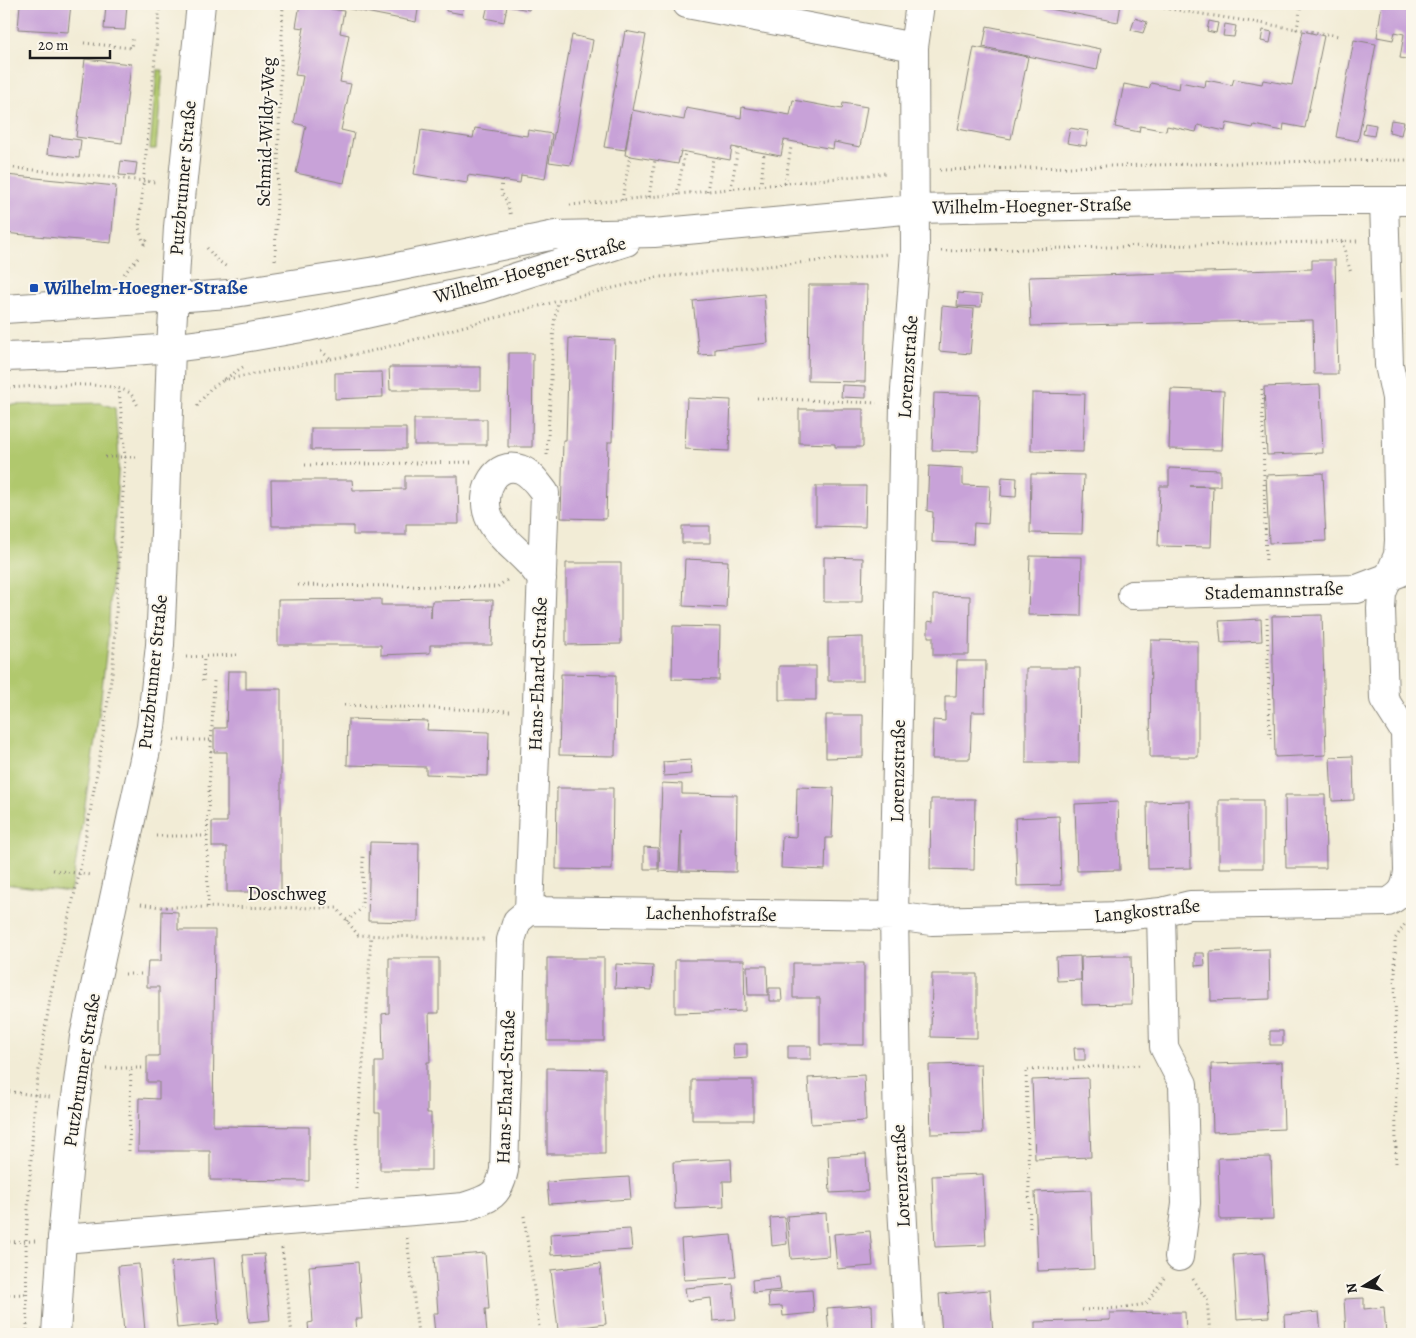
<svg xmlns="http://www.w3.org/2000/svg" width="1416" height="1338" viewBox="0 0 1416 1338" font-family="Alegreya,serif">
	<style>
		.green { fill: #b0c86d; stroke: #667244 }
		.building { fill: #c8a2d8 }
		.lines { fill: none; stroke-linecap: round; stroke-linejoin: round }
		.minor-casing { stroke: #878479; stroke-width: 30 }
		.major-casing { stroke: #878479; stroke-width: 30 }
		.path { stroke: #878479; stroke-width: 3; stroke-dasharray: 1 4; stroke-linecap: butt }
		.minor { stroke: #fff; stroke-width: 28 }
		.major { stroke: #fff; stroke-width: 28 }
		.transit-dot { fill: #1a4fb4; stroke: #fbf7ec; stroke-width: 2 }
		.labels { text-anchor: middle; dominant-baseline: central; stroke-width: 4; stroke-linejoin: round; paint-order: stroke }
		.street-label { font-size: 19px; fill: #1c1c1c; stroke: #fbf7ec }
		.transit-label { font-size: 19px; font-weight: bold; fill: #164399; stroke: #fbf7ec; text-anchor: start }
	</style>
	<rect width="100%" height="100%" fill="#fbf7ec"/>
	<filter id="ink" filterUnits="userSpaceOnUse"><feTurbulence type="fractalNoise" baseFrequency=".02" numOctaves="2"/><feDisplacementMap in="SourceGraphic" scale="10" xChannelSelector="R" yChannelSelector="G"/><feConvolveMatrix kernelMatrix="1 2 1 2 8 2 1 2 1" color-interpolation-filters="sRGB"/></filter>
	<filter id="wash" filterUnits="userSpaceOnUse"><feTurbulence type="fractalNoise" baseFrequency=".0096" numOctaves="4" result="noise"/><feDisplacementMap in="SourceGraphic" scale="20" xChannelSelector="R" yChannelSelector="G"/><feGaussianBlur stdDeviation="1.12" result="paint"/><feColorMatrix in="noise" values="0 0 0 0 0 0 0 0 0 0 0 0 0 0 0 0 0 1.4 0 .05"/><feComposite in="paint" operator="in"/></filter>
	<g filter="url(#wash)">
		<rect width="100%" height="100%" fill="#f2ecd6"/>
		<!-- green -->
		<path class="green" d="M157,70H163L156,149H150Z
			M100,403L115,408L119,457L108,636L99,715L74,874L70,892L4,884V405Z"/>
		<g id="blocks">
			<!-- building -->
			<path class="building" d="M20,4H71L68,32L18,29Z
				M106,4H127L125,30L104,29Z
				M300,4L344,11L340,33L349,35L340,82L351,84L341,130L354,133L344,183L296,173L306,126L294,123L303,76L295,75L304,28L296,27Z
				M325,4H419L416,22Z
				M447,4H464L462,14L446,11Z
				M488,4H530L529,10L507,6L504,22L485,18Z
				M1024,4H1121L1118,22Z
				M1382,4H1410L1409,8H1412V60L1400,58L1404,34L1395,32L1393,40L1377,37Z
				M1135,18L1147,22L1143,33L1131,30Z
				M1209,21L1218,23L1216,33L1207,31Z
				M1225,24L1236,26L1234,37L1223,36Z
				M987,26L1101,49L1097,70L983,47Z
				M1263,30L1272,32L1270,43L1261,41Z
				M625,31L646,35L632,110L684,120L686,108L741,118L742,107L790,115L793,100L842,109L843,103L867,107L860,147L834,142L833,149L784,140L781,156L732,147L730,160L681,151L678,164L625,155L632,112L625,150L604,147Z
				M1303,31L1324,36L1305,128L1284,124L1283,131L1254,125L1253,128L1227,123L1225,131L1198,125L1196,132L1167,126L1166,131L1140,126L1139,132L1115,127L1124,84L1149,89L1151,83L1179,89L1180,82L1205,87L1206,80L1232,85L1234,79L1262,84L1263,80L1292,85Z
				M572,35L593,40L571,165L549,162Z
				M1354,40L1376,44L1358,141L1336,137Z
				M974,47L1028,57L1011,139L958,129Z
				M85,59L131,64L122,143L76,137Z
				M1391,120L1404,122L1401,135L1389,132Z
				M1365,123L1376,125L1374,136L1363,134Z
				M475,128L527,136L528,130L552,134L545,179L521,175L520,183L468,175L467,183L414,174L421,130L473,138Z
				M1070,128L1089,131L1086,146L1067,143Z
				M49,136L81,140L79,158L47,154Z
				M121,161L137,163L135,176L119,175Z
				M6,175L116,186L111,243L4,233V200Z
				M1312,260H1335L1338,374H1314L1313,320L1031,326L1029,277L1312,269Z
				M809,285H867L865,382L808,381Z
				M958,293L982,295L981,307L957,306Z
				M764,294L768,343L715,349V354L699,355L693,301Z
				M942,306L974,309L970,354L939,351Z
				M569,338L615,340L612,442H608L606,519L561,518L563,440H566Z
				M509,353H533L532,447H508Z
				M389,367H481V390H390Z
				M382,372L383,397L335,399V373Z
				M842,385L866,386V398L841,397Z
				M1320,385L1323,453L1267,455L1264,387Z
				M1171,389L1224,391L1222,450L1169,449Z
				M934,393L980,395L978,451L932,450Z
				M1032,393L1085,394L1083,452L1031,451Z
				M687,398L731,400L729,451L685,449Z
				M799,409H863V447H835V444L799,443Z
				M414,419H487V445H414Z
				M311,428H406V449L311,450Z
				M929,466L963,468V485L990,486L988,524L974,523L973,544L932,542L933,512L927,511Z
				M1169,468L1220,470V486H1190L1213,487L1211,547L1158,546L1160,486H1169Z
				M1323,473L1326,541L1269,543L1266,475Z
				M1031,474L1084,475L1082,534L1030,533Z
				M405,476H458L459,524H406V535H353V526H272L271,480H352L353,490L405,489Z
				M1002,477L1017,478L1016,497L1001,496Z
				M816,486H866L865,527L816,526Z
				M682,526H710V543H682Z
				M1030,556L1082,557L1081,616L1028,615Z
				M824,557L863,558L862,602H824Z
				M685,559L728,561L726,608L683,606Z
				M566,563H621V644L566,645Z
				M933,595L970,596L969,655H933V637H928V621L933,622Z
				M381,599V605H431V618L432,601L493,600L492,645H430V653L381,655V645H278V600Z
				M1322,615L1326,755L1275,757L1272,616Z
				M1261,619L1262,641L1221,643L1219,621Z
				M673,626L720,627L719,680L672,679Z
				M863,637V681H828V638Z
				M1151,640L1198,641V757H1150Z
				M957,661H986L985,712H972L970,759H932L933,720L945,721V696H956Z
				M779,666H816V700H779Z
				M1026,668H1080L1079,763H1026Z
				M228,671H246V689H281V892H227V847H212V822H227V752H214V728H226Z
				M561,674L616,675L615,756L559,755Z
				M826,715H863V757L826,758Z
				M348,719L428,721L427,730L489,732L488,776L426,774V767L347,765Z
				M1353,756L1354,800L1332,801L1330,757Z
				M691,760L692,774L664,776L663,762Z
				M662,783L682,784V794L737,795L736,872L681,871V830L679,872L659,871Z
				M797,787L834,788L832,838H826L825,870L781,868L782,836L796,837Z
				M557,788H613L612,870L556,869Z
				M1285,795H1325L1326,868H1286Z
				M931,799H975L974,870L930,869Z
				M1219,800H1263V868H1219Z
				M1190,801L1191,868L1148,869L1147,802Z
				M1118,802L1120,870L1077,871L1075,804Z
				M1059,816L1061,885L1017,886L1015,818Z
				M370,842L419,843L418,922L368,921Z
				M644,847L658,848V869H644Z
				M162,911L178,912V930H215L213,1126L309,1127V1181L210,1180V1151H138L139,1098L159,1099V1082H147V1056H159V987H147V974L148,961H161Z
				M1269,949L1270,999L1211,1001L1210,951Z
				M1195,953H1204L1205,965L1195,966Z
				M1080,956L1081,980L1057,981L1056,957Z
				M1106,956H1131L1132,1004L1082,1005L1081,957Z
				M389,958H439V1013H429L430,1062H427V1113H431V1170H380V1113H375V1062H383L382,1014L389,1013Z
				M547,958H604V1041H547Z
				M675,960H744L745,1011L675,1013Z
				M793,963H864V1045H820V998H793Z
				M616,964L653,966L652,990L615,988Z
				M747,966H767L768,995H748Z
				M932,974H977V1038L931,1037Z
				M769,988H781L782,1001H769Z
				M1270,1031H1283V1045H1270Z
				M733,1044H747V1058L734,1059Z
				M788,1046H811V1059H788Z
				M1074,1048H1085V1060H1075Z
				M1282,1062L1284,1129L1213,1132L1211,1064Z
				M981,1064L983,1133L931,1134L929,1065Z
				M547,1068L605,1069V1154H547Z
				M864,1075L866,1121L811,1124L808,1078Z
				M1088,1078L1091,1157L1035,1159L1032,1080Z
				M692,1080H753V1120H692Z
				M866,1154L868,1191L830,1193L828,1156Z
				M1271,1157L1273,1219L1220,1220L1218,1158Z
				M731,1159L732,1181H723L724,1207L675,1209L673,1162Z
				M983,1174L986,1245L935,1247L932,1176Z
				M629,1177L631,1199L549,1204L547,1182Z
				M1091,1190L1094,1269L1038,1271L1035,1192Z
				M826,1213L829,1256L791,1259L787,1216Z
				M785,1217L787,1244L772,1246L770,1218Z
				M630,1229L632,1250L551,1255L550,1234Z
				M870,1231L873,1266L837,1269L834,1234Z
				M731,1235L736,1277L684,1280L681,1239Z
				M485,1253L489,1309H485L487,1334H435L433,1313H438L434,1257Z
				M1264,1253L1269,1317L1237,1319L1233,1255Z
				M264,1254L270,1320L249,1322L243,1255Z
				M214,1258L219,1324L177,1328L171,1262Z
				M358,1262L362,1319H356L357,1334H309L308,1323L313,1322L309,1266Z
				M139,1264L145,1331L124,1332L118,1266Z
				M600,1264L606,1324L558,1330L551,1270Z
				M779,1277L781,1290L753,1293L752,1280Z
				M733,1284L736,1319L713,1321L711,1298L687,1301L685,1288Z
				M812,1290L814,1313L783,1316L782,1306L769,1307L768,1293Z
				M990,1290L993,1334H942L939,1294Z
				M1364,1298V1309L1384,1307L1386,1334H1346L1344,1299Z
				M872,1305L873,1334H829L827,1308Z
				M1185,1312L1186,1334H1035V1322L1110,1320V1313Z
				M1319,1312L1321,1334H1285L1284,1315Z"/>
		</g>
	</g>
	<g filter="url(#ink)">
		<use href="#blocks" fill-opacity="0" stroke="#878479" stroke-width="1"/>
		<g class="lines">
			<defs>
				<path id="minor" d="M687,4L914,47
					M174,298L228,294L382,270L555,235L654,233L915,209L1322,201H1412
					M171,348L226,341L307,327L482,288L626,242
					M1132,595L1357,589L1399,573
					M529,911L894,916L932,921L1121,916L1161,912L1190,905L1388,902C1403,894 1406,888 1408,871L1405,732L1384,699L1381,609L1382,593L1398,555L1399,540L1396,398L1389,365L1384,201
					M1161,912L1164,1047L1183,1084L1186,1203L1179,1257
					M62,1239L464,1207C488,1199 499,1197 504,1170L511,940L517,921L529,911L545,493C538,484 531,473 520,469C495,461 482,490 487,511C492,532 513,546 527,561C533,566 537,573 542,579
					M909,1334L898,1132L894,916L904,404L915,251L914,47L920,4"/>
				<path id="major" d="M4,309L174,298
					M4,357L94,354L171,348
					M56,1334L62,1239L72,1128L84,1037L151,727L160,645L165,532L171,348L178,227L201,4"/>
			</defs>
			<!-- minor casing -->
			<use href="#minor" class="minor-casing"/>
			<!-- major casing -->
			<use href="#major" class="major-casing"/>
			<!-- path -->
			<path class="path" d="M1301,4L1297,29L1339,36
				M1164,8L1297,29
				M84,43L131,48L133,36
				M4,167L155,182
				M940,170L1321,161L1412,160
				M502,180L501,192L506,200L511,216
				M785,184L791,147
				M761,186L764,153
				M731,189L738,148
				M707,191L713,158
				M677,195L685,152
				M649,197L655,160
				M622,200L630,155
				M570,205L887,173
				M1342,241L1351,273
				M144,244L139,228L160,4
				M144,245L149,237
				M207,248L217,260L227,267
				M941,251L1359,241
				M275,260L283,4
				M124,274L140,256
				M321,351L331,359
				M223,380L372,351L558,301L660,277L887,254
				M4,388C32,387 109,379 130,393C133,396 136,402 138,406
				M1262,389L1266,564
				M757,398L877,403
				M197,406L210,389L243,367
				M547,455L554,323L558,301
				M105,457H140
				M305,465L472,462
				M298,585L497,587L507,580
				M1267,618L1270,742
				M186,657L238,655
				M203,681L204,657
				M344,705L511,711
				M174,740H211
				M156,836H207
				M53,870L91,875
				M141,904L160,907L337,908L358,935L484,939
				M208,907L207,836L214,681
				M347,921L362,908L363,855
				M125,974H145
				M106,1068H142
				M4,1091L50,1097
				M129,1151L131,1068
				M1396,1163L1395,939L1405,924
				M357,1189L356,1143L366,1028L371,935
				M524,1216L540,1334
				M1030,1228L1026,1070L1142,1065
				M407,1238L418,1334
				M4,1242L36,1241
				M282,1248L292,1334
				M1193,1279L1207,1300L1210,1334
				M4,1295L26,1294
				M1082,1310L1120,1308L1146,1304L1164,1278
				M27,1330L26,1241L35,1095L51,992L79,875L100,755L113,666L125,457L119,389"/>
			<!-- minor -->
			<use href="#minor" class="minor"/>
			<!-- major -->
			<use href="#major" class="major"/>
		</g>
	</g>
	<!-- markers -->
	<rect class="transit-dot" x="29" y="283" width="10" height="10" rx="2.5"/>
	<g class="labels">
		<!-- street labels -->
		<g class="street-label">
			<text transform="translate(266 132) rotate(-88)">Schmid-Wildy-Weg</text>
			<text transform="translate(183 178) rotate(-85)">Putzbrunner Straße</text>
			<text transform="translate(1032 206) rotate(-1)">Wilhelm-Hoegner-Straße</text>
			<text transform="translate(530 270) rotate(-16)">Wilhelm-Hoegner-Straße</text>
			<text transform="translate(908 367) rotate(-86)">Lorenzstraße</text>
			<text transform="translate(1274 591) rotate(-2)">Stademannstraße</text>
			<text transform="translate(153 672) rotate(-84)">Putzbrunner Straße</text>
			<text transform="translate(538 674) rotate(-88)">Hans-Ehard-Straße</text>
			<text transform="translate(898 771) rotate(-89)">Lorenzstraße</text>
			<text x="287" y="894">Doschweg</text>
			<text transform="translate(1147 911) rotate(-6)">Langkostraße</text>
			<text transform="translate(711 914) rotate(1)">Lachenhofstraße</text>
			<text transform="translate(82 1070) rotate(-81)">Putzbrunner Straße</text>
			<text transform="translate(506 1087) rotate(-88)">Hans-Ehard-Straße</text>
			<text transform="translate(901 1176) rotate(-93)">Lorenzstraße</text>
		</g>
		<!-- transit labels -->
		<g class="transit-label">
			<text x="44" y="288">Wilhelm-Hoegner-Straße</text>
		</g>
	</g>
	<!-- margin -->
	<rect width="1416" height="1338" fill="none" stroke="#fbf7ec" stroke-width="20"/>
	<!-- north arrow -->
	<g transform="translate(1364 1286) rotate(260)" stroke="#fbf7ec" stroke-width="4" paint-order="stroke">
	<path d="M0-4L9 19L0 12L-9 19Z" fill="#1c1c1c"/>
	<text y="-8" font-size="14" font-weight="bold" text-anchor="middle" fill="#1c1c1c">N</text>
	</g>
	<!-- scale -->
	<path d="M30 50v8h80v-8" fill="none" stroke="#1c1c1c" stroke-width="2.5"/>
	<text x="38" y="50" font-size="15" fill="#1c1c1c" stroke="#fbf7ec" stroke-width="4" paint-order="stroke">20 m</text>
</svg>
